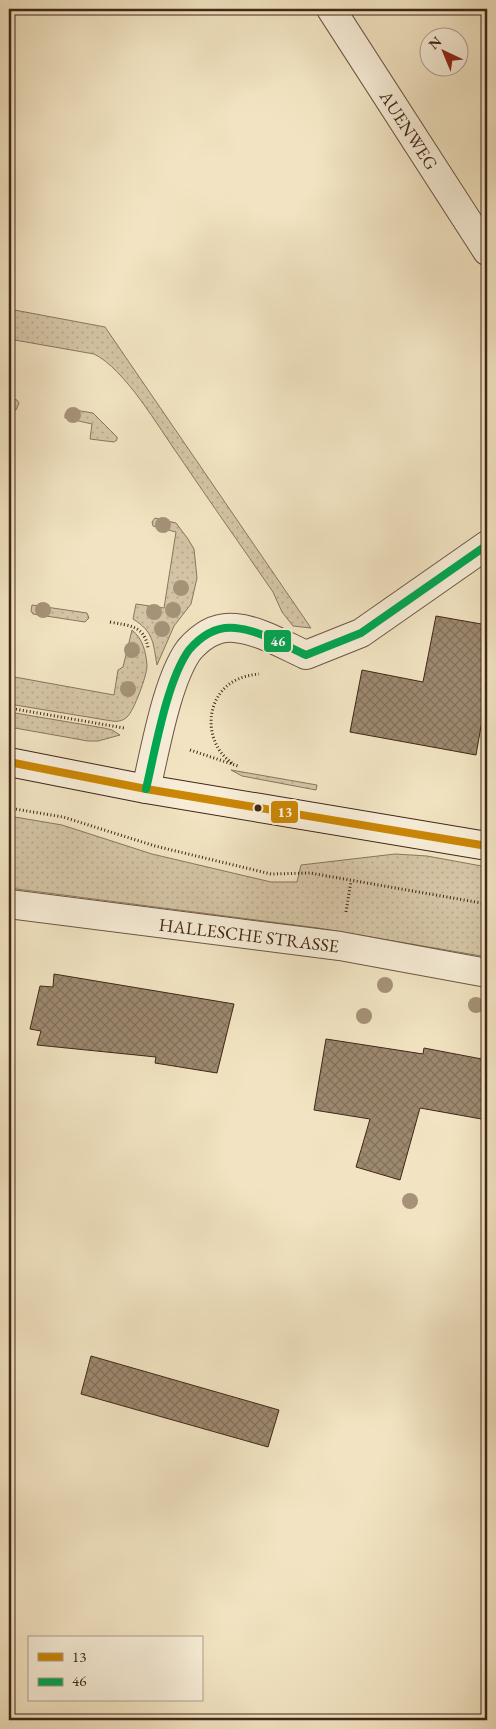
<svg xmlns="http://www.w3.org/2000/svg" width="496" height="1729" viewBox="0 0 496 1729" font-family="'EB Garamond',serif">
	<style>
		.green { fill: url(#green-dots); stroke: #8a765e }
		.building { fill: url(#building-cross-hatch); stroke: #412717 }
		.lines { fill: none; stroke-linecap: round; stroke-linejoin: round }
		.street-casing { stroke: #6d5642; stroke-width: 30 }
		.secondary-casing { stroke: #412717; stroke-width: 30 }
		.path { stroke: #412717; stroke-width: 3; stroke-dasharray: 1 2.5; stroke-linecap: butt }
		.street { stroke: #f7edd7; stroke-width: 28 }
		.secondary { stroke: #f7edd7; stroke-width: 28 }
		.bus-1-casing { stroke: #f7edd7; stroke-width: 11 }
		.bus-2-casing { stroke: #f7edd7; stroke-width: 11 }
		.bus-1 { stroke: #ca8606; stroke-width: 8 }
		.bus-2 { stroke: #00a651; stroke-width: 8 }
		.tree { fill: #a59277 }
		.bus-dot { fill: #412717; stroke: #f7edd7; stroke-width: 2 }
		.labels { text-anchor: middle; dominant-baseline: central; stroke-width: 4.5; stroke-linejoin: round; paint-order: stroke }
		.street-label { font-size: 18px; fill: #412717; stroke: #f7edd7 }
		.line-badge { stroke: #f7edd7; stroke-width: 2 }
		.badge-label { font-size: 14px; text-anchor: middle; font-weight: bold; fill: #fff }
	</style>
	<defs>
		<pattern id="green-dots" width="8" height="8" patternUnits="userSpaceOnUse" patternTransform="scale(1.25)"><rect width="8" height="8" fill="#d4c4a5"/><path d="M2 2h.1M6 6h.1" fill="none" stroke="#b7a88d" stroke-width="1.8" stroke-linecap="round"/></pattern>
		<pattern id="building-cross-hatch" width="8" height="8" patternUnits="userSpaceOnUse" patternTransform="scale(1.25)"><rect width="8" height="8" fill="#9d8970"/><path d="M0 0l8 8M0 8l8-8" fill="none" stroke="#82705b"/></pattern>
	</defs>
	<rect width="100%" height="100%" fill="#f2e4c2"/>
	<filter id="stains"><feTurbulence type="fractalNoise" baseFrequency=".004" numOctaves="4"/><feColorMatrix values="0 0 0 0 .2 0 0 0 0 .09 0 0 0 0 .02 0 0 0 .5 -.17"/></filter>
	<radialGradient id="worn" r=".72"><stop offset=".6" stop-color="#630" stop-opacity="0"/><stop offset="1" stop-color="#630" stop-opacity=".3"/></radialGradient>
	<!-- green -->
	<path class="green" d="M9,309L105,327L311,628L293,626L282,612L273,592C242,547 210,502 179,456C159,428 125,369 94,354L9,339Z
		M9,398L17,400L19,403L16,410L9,408Z
		M69,409L93,413L117,437V440L114,442L90,439L92,424L65,418V414Z
		M155,518L176,523L188,539L194,549L197,578L191,604L174,626L157,665C153,643 154,632 133,619L136,604L164,608L176,532L153,526L152,522Z
		M32,605L87,613L89,618L85,622L33,614L31,611Z
		M132,630C143,639 146,652 147,666C147,675 134,711 127,717C123,721 117,722 112,721L9,704V676L114,695L118,670L123,667Z
		M9,712L104,728L112,730L120,735L98,741H88L9,727Z
		M231,770L317,785L316,790L242,776Z
		M9,816L62,825L152,854L271,882H297L301,865L395,854L427,856L487,867V957L318,928L9,888Z"/>
	<!-- building -->
	<path class="building" d="M436,616L487,625V692L476,755L350,732L362,670L423,682Z
		M54,974L234,1004L217,1073L155,1063L156,1057L37,1045L41,1031L30,1029L40,986L53,987Z
		M326,1039L423,1054L424,1048L487,1060V1120L420,1108L400,1180L356,1167L370,1119L314,1110Z
		M91,1356L279,1410L268,1447L81,1394Z"/>
	<g class="lines">
		<defs>
			<path id="street" d="M331,9L487,251
				M146,789C155,751 167,680 189,650C201,636 216,626 235,628C259,630 284,645 306,655L361,633L487,545
				M9,904L340,946L487,973"/>
			<path id="secondary" d="M9,762L146,789L487,846"/>
		</defs>
		<!-- street casing -->
		<use href="#street" class="street-casing"/>
		<!-- secondary casing -->
		<use href="#secondary" class="secondary-casing"/>
		<!-- path -->
		<path class="path" d="M110,622C130,626 144,625 148,648
			M9,708L124,728
			M190,750L238,766
			M232,763C203,743 204,696 236,680C244,676 251,675 259,674
			M9,808L63,817L155,846L271,874L310,873L487,904
			M346,912L351,881"/>
		<!-- street -->
		<use href="#street" class="street"/>
		<!-- secondary -->
		<use href="#secondary" class="secondary"/>
		<defs>
			<path id="bus-1" d="M9,762L146,789L487,846"/>
			<path id="bus-2" d="M146,789C155,751 167,680 189,650C201,636 216,626 235,628C259,630 284,645 306,655L361,633L487,545"/>
		</defs>
		<!-- bus-1 casing -->
		<use href="#bus-1" class="bus-1-casing"/>
		<!-- bus-2 casing -->
		<use href="#bus-2" class="bus-2-casing"/>
		<!-- bus-1 -->
		<use href="#bus-1" class="bus-1"/>
		<!-- bus-2 -->
		<use href="#bus-2" class="bus-2"/>
	</g>
	<!-- trees -->
	<g class="tree">
		<circle cx="73" cy="415" r="8"/>
		<circle cx="163" cy="525" r="8"/>
		<circle cx="181" cy="588" r="8"/>
		<circle cx="43" cy="610" r="8"/>
		<circle cx="173" cy="610" r="8"/>
		<circle cx="154" cy="612" r="8"/>
		<circle cx="162" cy="629" r="8"/>
		<circle cx="132" cy="650" r="8"/>
		<circle cx="128" cy="689" r="8"/>
		<circle cx="385" cy="985" r="8"/>
		<circle cx="476" cy="1005" r="8"/>
		<circle cx="364" cy="1016" r="8"/>
		<circle cx="410" cy="1201" r="8"/>
	</g>
	<!-- markers -->
	<circle class="bus-dot" cx="258" cy="808" r="4.5"/>
	<g class="labels">
		<!-- street labels -->
		<g class="street-label">
			<text transform="translate(409 130) rotate(57)">AUENWEG</text>
			<text transform="translate(249 935) rotate(7)">HALLESCHE STRASSE</text>
		</g>
	</g>
	<g class="line-badge">
		<rect x="263" y="629" width="29" height="24" rx="5" fill="#00a651"/>
		<rect x="270" y="800" width="29" height="24" rx="5" fill="#ca8606"/>
	</g>
	<g class="badge-label">
		<text x="278" y="646">46</text>
		<text x="285" y="817">13</text>
	</g>
	<!-- margin -->
	<rect width="496" height="1729" fill="none" stroke="#f2e4c2" stroke-width="30"/>
	<rect x="10" y="10" width="476" height="1709" fill="none" stroke="#412717" stroke-width="2.5"/>
	<rect x="15" y="15" width="466" height="1699" fill="none" stroke="#412717"/>
	<!-- legend -->
	<rect x="28" y="1636" width="175" height="65" fill="#f7edd7" stroke="#ae9e8a"/>
	<rect x="38" y="1653" width="25" height="8" fill="#ca8606" stroke="#ae9e8a"/>
	<text x="72" y="1662" font-size="15" fill="#412717">13</text>
	<rect x="38" y="1678" width="25" height="8" fill="#00a651" stroke="#ae9e8a"/>
	<text x="72" y="1686" font-size="15" fill="#412717">46</text>
	<!-- north arrow -->
	<g transform="translate(444 52) rotate(316)"><circle r="24" fill="#f7edd7" stroke="#ae9e8a"/>
	<path d="M0-4L9 19L0 12L-9 19Z" fill="#8f2418"/>
	<text y="-8" font-size="14" font-weight="bold" text-anchor="middle" fill="#412717">N</text>
	</g>
	<rect width="100%" height="100%" filter="url(#stains)"/>
	<rect width="100%" height="100%" fill="url(#worn)"/>
</svg>
